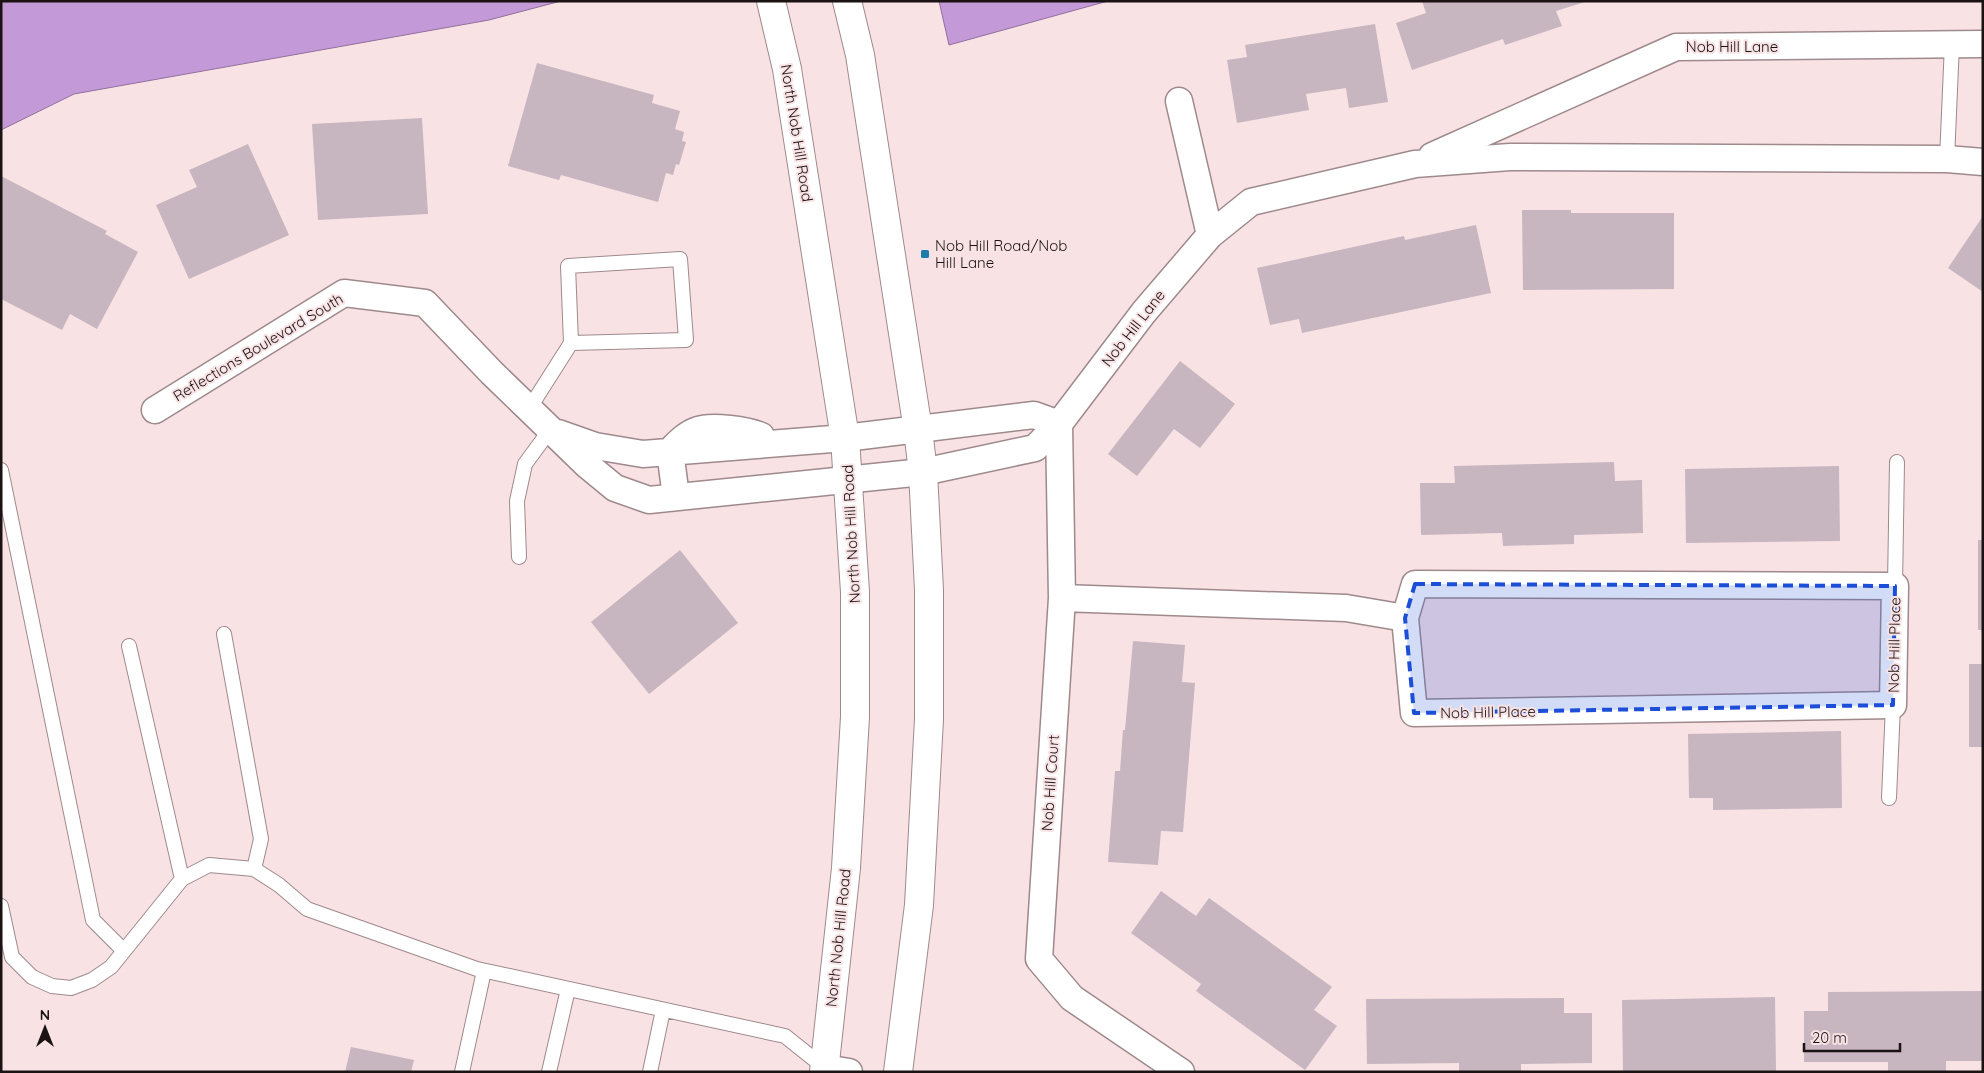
<svg xmlns="http://www.w3.org/2000/svg" width="1984" height="1073" viewBox="0 0 1984 1073" font-family="Quicksand,sans-serif">
	<style>
		.water { fill: #c499d8; stroke: #91709d }
		.building { fill: #c7b5bf }
		.lines { fill: none; stroke-linecap: round; stroke-linejoin: round }
		.lane-casing { stroke: #9e898c; stroke-width: 16 }
		.street-casing { stroke: #9e898c; stroke-width: 29 }
		.secondary-casing { stroke: #9e898c; stroke-width: 30 }
		.lane { stroke: #fff; stroke-width: 14 }
		.street { stroke: #fff; stroke-width: 26 }
		.secondary { stroke: #fff; stroke-width: 28 }
		.marked { fill: #1d4ed8; fill-opacity: 0.2; stroke: #1d4ed8; stroke-width: 4; stroke-dasharray: 10 6; stroke-linejoin: round }
		.poi-dot { fill: #1e7eaa; stroke: #f8e2e4; stroke-width: 2 }
		.labels { text-anchor: middle; dominant-baseline: central; stroke-width: 4; stroke-linejoin: round; paint-order: stroke }
		.street-label { font-size: 15px; fill: #1a1213; stroke: #f8e2e4 }
		.poi-label { font-size: 15px; fill: #1a1213; stroke: #f8e2e4; text-anchor: start }
	</style>
	<rect width="100%" height="100%" fill="#f8e2e4"/>
	<!-- water -->
	<path class="water" d="M1,1H561L489,20L74,94L1,130Z
		M939,1H1108L949,45Z"/>
	<!-- building -->
	<path class="building" d="M1422,1H1585V2L1556,11L1562,26L1505,45L1503,39L1412,70L1396,23L1426,13Z
		M1375,24L1388,102L1349,108L1346,88L1306,94L1309,110L1237,123L1227,60L1247,57L1245,45Z
		M537,63L654,95L652,103L680,111L675,129L684,132L682,141L686,142L679,165L676,164L673,175L666,173L658,202L561,175L559,180L508,166Z
		M422,118L428,214L318,220L312,124Z
		M248,144L289,235L189,279L156,205L197,187L189,170Z
		M1,176L107,231L105,234L138,252L97,329L70,314L62,330L1,299Z
		M1522,210H1571V213H1674V289L1523,290Z
		M1983,216V292L1948,268Z
		M1476,225L1491,293L1302,333L1299,319L1270,325L1257,268L1404,236L1405,240Z
		M1180,361L1235,404L1200,448L1174,429L1137,476L1108,454Z
		M1614,462L1615,481L1642,480L1643,533L1574,535V544L1503,546L1502,533L1421,535L1420,483H1455L1454,466Z
		M1839,466L1840,541L1686,543L1685,469Z
		M1978,540H1983V630H1978Z
		M680,550L738,623L649,694L591,622Z
		M1133,641L1185,645L1182,682L1195,683L1183,832L1161,831L1158,865L1108,862L1115,771H1120L1123,730H1125Z
		M1969,664H1983V747H1969Z
		M1841,731L1842,808L1713,810V798H1689L1688,734Z
		M1161,891L1196,916L1209,898L1332,987L1314,1010L1337,1026L1305,1070L1196,991L1201,984L1131,933Z
		M1983,991V1061H1946V1072H1888V1062H1804V1011H1828V992Z
		M1775,997L1776,1072H1623L1622,1000Z
		M1564,998V1013H1592V1063L1521,1064V1072H1459V1063L1367,1064L1366,999Z
		M351,1047L414,1060L411,1072H345Z"/>
	<g class="lines">
		<defs>
			<path id="lane" d="M1947,159L1952,44
				M529,409L571,343L568,266L680,259L686,340L571,343
				M1,470L93,920L124,951
				M519,557L517,501L525,464L550,430
				M1895,586L1897,462
				M224,634L261,839L254,869
				M129,646L182,879
				M1889,798L1893,705
				M1,906L12,957L32,977L52,986L71,988L92,980L111,967L182,879L209,865L254,869L279,885L307,909L477,969L785,1036L825,1068
				M462,1072L484,971
				M549,1072L568,989
				M650,1072L663,1010"/>
			<path id="street" d="M1179,101L1210,235
				M1432,156L1676,47L1983,44
				M155,410L344,293L425,303L492,373L587,465L615,488L649,500L923,472L1035,448L1059,424L1144,312L1210,235L1251,202L1415,164L1510,157L1947,159L1983,162
				M1059,424L1062,598L1039,959L1072,998L1181,1072
				M558,433L595,446L643,454L845,438L1034,415L1059,424
				M676,497L670,451C679,442 686,434 698,430C711,425 749,430 761,436
				M1415,584L1895,586L1893,705L1414,713L1405,618Z
				M1062,598L1346,608L1405,618
				M825,1068L849,1072"/>
			<path id="secondary" d="M771,1L787,69L845,438L855,592V717L846,868L824,1072
				M847,1L860,55L918,430L923,472L929,590V719L919,905L898,1072"/>
		</defs>
		<!-- lane casing -->
		<use href="#lane" class="lane-casing"/>
		<!-- street casing -->
		<use href="#street" class="street-casing"/>
		<!-- secondary casing -->
		<use href="#secondary" class="secondary-casing"/>
		<!-- lane -->
		<use href="#lane" class="lane"/>
		<!-- street -->
		<use href="#street" class="street"/>
		<!-- secondary -->
		<use href="#secondary" class="secondary"/>
	</g>
	<!-- marked area -->
	<path class="marked" d="M1415,584L1895,586L1893,705L1414,713L1405,618Z"/>
	<!-- markers -->
	<rect class="poi-dot" x="920" y="249" width="10" height="10" rx="2.5"/>
	<g class="labels">
		<!-- street labels -->
		<g class="street-label">
			<text x="1732" y="46">Nob Hill Lane</text>
			<text transform="translate(797 133) rotate(81)">North Nob Hill Road</text>
			<text transform="translate(1133 328) rotate(-52)">Nob Hill Lane</text>
			<text transform="translate(258 347) rotate(-31)">Reflections Boulevard South</text>
			<text transform="translate(851 534) rotate(-93)">North Nob Hill Road</text>
			<text transform="translate(1894 645) rotate(-89)">Nob Hill Place</text>
			<text transform="translate(1488 712) rotate(-1)">Nob Hill Place</text>
			<text transform="translate(1050 783) rotate(-86)">Nob Hill Court</text>
			<text transform="translate(838 938) rotate(-84)">North Nob Hill Road</text>
		</g>
		<!-- poi labels -->
		<g class="poi-label">
			<text x="935" y="245">Nob Hill Road/Nob<tspan x="935" dy="17">Hill Lane</tspan></text>
		</g>
	</g>
	<!-- border -->
	<rect width="1984" height="1073" fill="none" stroke="#1a1213" stroke-width="5"/>
	<!-- north arrow -->
	<g transform="translate(45 1028)" stroke="#f8e2e4" stroke-width="4" paint-order="stroke">
	<path d="M0-4L9 19L0 12L-9 19Z" fill="#1a1213"/>
	<text y="-8" font-size="14" font-weight="bold" text-anchor="middle" fill="#1a1213">N</text>
	</g>
	<!-- scale -->
	<path d="M1804 1043v8h96v-8" fill="none" stroke="#1a1213" stroke-width="2.5"/>
	<text x="1812" y="1043" font-size="15" fill="#1a1213" stroke="#f8e2e4" stroke-width="4" paint-order="stroke">20 m</text>
</svg>
